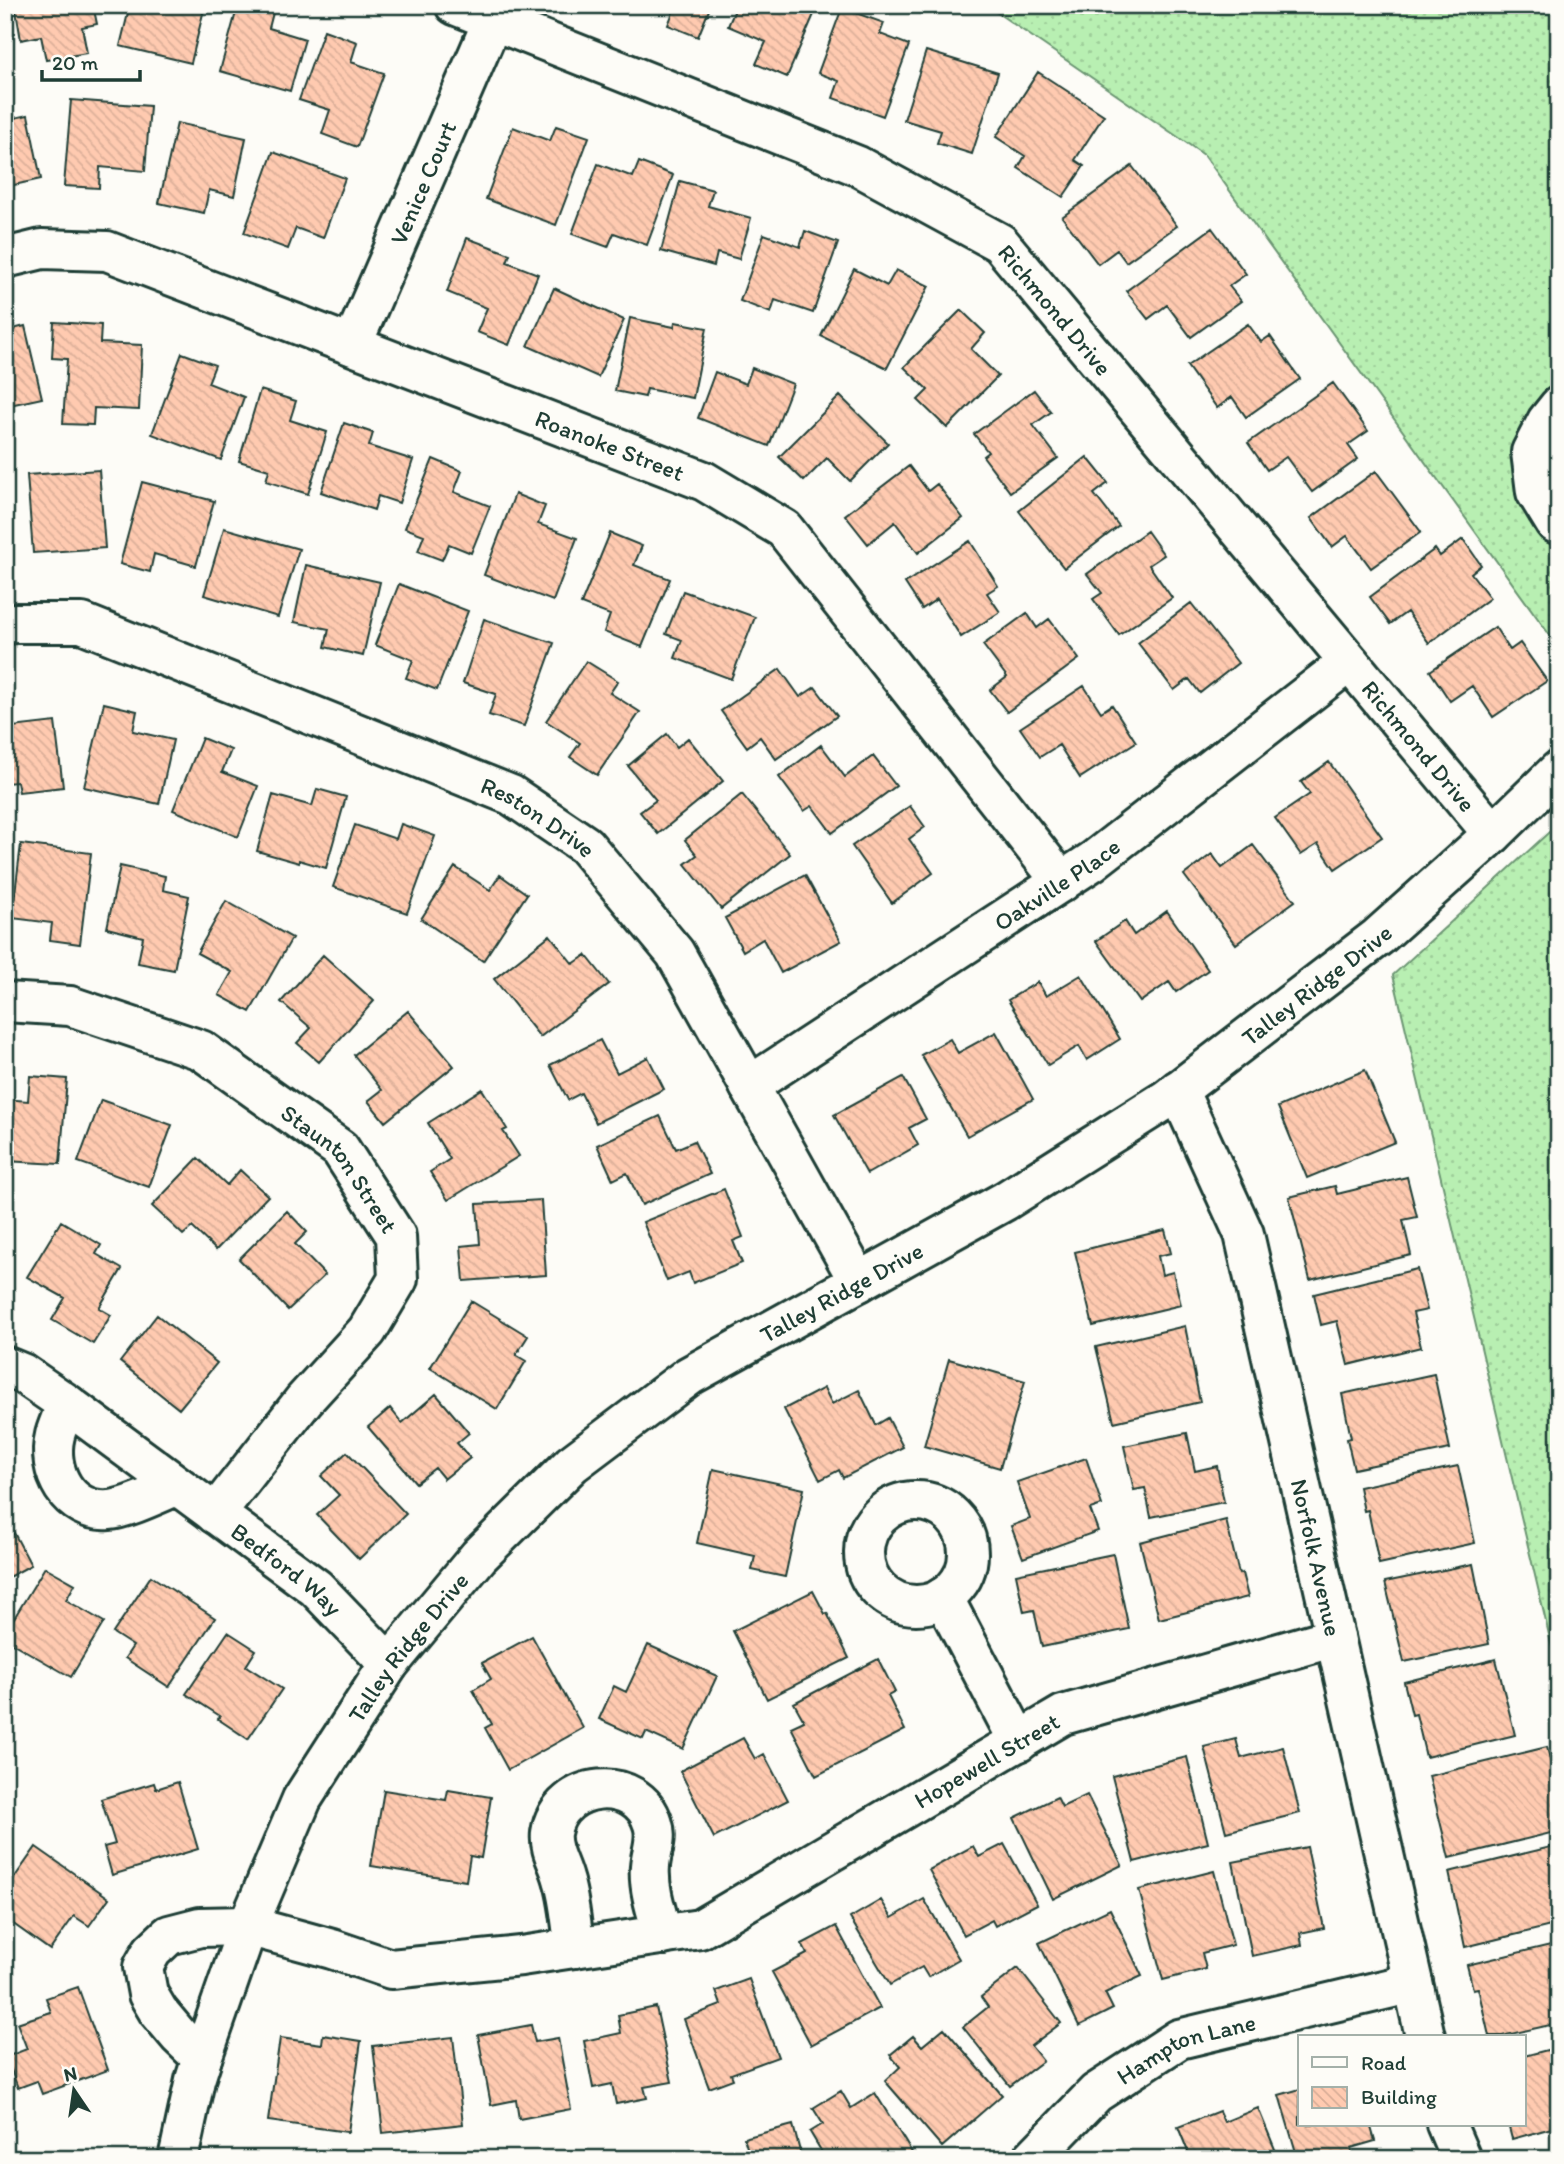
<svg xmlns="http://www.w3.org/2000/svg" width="1564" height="2164" viewBox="0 0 1564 2164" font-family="Itim,sans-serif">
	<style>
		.grass { fill: url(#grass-dots); stroke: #6c9673; stroke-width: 2 }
		.building { fill: url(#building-back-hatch); stroke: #1f3d34; stroke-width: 2 }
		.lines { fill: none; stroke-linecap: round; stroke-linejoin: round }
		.minor-casing { stroke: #1f3d34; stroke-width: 44 }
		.minor { stroke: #fdfcf7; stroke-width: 38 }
		.labels { text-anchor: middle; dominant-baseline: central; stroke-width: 5; stroke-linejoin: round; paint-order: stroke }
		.street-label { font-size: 24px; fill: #1f3d34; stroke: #fdfcf7 }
	</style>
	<defs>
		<pattern id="grass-dots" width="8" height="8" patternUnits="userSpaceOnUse" patternTransform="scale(1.75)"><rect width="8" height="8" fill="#b8efb2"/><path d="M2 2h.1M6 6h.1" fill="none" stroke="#9ece9a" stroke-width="1.8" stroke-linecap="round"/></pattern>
		<pattern id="building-back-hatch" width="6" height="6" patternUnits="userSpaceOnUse" patternTransform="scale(1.75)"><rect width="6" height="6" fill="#ffcab0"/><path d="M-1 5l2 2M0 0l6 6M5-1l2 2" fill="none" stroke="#daae98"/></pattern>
	</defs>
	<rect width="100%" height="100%" fill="#fdfcf7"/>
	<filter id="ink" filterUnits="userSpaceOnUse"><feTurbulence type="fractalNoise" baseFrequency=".0143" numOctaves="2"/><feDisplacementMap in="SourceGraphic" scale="14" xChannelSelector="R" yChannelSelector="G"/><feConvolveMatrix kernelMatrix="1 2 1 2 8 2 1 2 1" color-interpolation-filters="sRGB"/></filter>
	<g filter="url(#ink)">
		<!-- grass -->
		<path class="grass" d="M986,5H1559V648L1204,155Z
			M1559,823V1677L1393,975Z"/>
		<!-- building -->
		<path class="building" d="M15,5H93L97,24L82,27L87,53L46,60L41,36L21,40Z
			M130,5H205L191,63L120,46Z
			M238,5H275L269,28L305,39L290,91L220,71Z
			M676,5H711L698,37L668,25Z
			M737,5H818L787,77L756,64L766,42L728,26Z
			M842,8L884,23L880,34L909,45L883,116L833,98L839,81L818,73Z
			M324,30L357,42L351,62L384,73L357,147L322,134L330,110L299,100Z
			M926,51L998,73L972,154L937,143L941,131L904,120Z
			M1038,72L1104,115L1075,160L1084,166L1063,197L1018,168L1025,156L996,137Z
			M71,100L150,106L145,171L100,167L99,188L64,186Z
			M28,115L41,179L5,187V120Z
			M177,123L246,138L234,196L209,190L204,213L159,203Z
			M556,126L589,137L556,225L486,199L513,127L550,141Z
			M273,152L345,178L323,238L296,228L288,249L244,233Z
			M639,162L673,175L647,245L614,233L608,247L572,234L598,164L633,177Z
			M1132,166L1177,226L1126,262L1117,250L1098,264L1062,217Z
			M680,181L713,190L708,206L751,218L739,259L717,253L714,266L661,251Z
			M1212,228L1246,274L1229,286L1241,301L1191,337L1167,305L1148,319L1126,291Z
			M805,231L838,243L813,313L775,300L771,313L740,301L764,234L800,247Z
			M467,238L510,254L507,262L538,274L509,345L477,332L487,308L447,292Z
			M854,269L887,286L896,270L929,286L887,368L821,336Z
			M554,288L624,320L598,377L528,346Z
			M961,310L985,333L971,349L998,376L947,428L918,400L928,390L904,367Z
			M630,318L674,327L675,322L707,328L693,398L647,389L645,397L615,391Z
			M54,322L101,325L100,343L142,345L139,410L94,408L93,425L63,424L67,359L52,358Z
			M1248,324L1261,342L1270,336L1300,379L1246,417L1232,397L1217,408L1187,366Z
			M25,326L42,398L5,406V331Z
			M182,353L215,365L208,383L244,397L221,460L152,434Z
			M752,368L793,384L769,446L698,418L715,372L746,384Z
			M1333,383L1368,431L1348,445L1358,459L1312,492L1286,457L1267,470L1248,443Z
			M260,390L296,401L290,420L327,432L308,494L266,481L269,470L239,461Z
			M1034,390L1051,412L1033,425L1058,458L1010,492L983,456L988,452L974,434Z
			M840,396L888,443L850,481L827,458L804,481L779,457Z
			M344,423L373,433L369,446L413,460L399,503L378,496L374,510L321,492Z
			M1087,457L1108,483L1094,494L1119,526L1064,568L1019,511Z
			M433,459L462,471L454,492L490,506L471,553L449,544L442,560L418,551L424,535L405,528Z
			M909,466L928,491L937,484L963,518L918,553L895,522L868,544L845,515Z
			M99,470L105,548L33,553L27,475Z
			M1376,471L1421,532L1371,568L1347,536L1332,547L1311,518Z
			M142,482L214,501L196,566L154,554L150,572L120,564Z
			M515,494L545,506L538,524L577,538L553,601L484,575Z
			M224,528L299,549L278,617L204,595Z
			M1147,531L1164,555L1149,565L1172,598L1119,635L1093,599L1102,593L1087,574Z
			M610,533L642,546L634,565L670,579L642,647L604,632L610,615L581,604Z
			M1463,539L1481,565L1471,573L1490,598L1429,643L1407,612L1390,624L1370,597L1435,549L1440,556Z
			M970,541L998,586L987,593L1000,612L961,637L937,599L922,609L905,583Z
			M306,565L380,582L363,656L325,647L329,629L294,622Z
			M399,584L468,611L437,690L406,678L413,660L375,645Z
			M683,591L755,617L731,679L675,658L682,640L666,634Z
			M1191,603L1238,663L1200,693L1189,679L1174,690L1138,643Z
			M1027,613L1037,628L1049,619L1079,659L1007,712L990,690L1007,677L983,645Z
			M484,619L554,643L524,726L489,715L496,694L463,683Z
			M1495,627L1510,650L1520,643L1547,681L1493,717L1472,686L1450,701L1430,671Z
			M586,661L618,681L610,693L640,712L597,775L570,757L580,743L546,721Z
			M780,669L800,697L815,687L837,716L776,759L760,737L747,747L721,711Z
			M1084,686L1101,712L1112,705L1136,742L1080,778L1059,745L1040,757L1020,728Z
			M104,703L137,711L133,731L173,740L159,804L84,787Z
			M11,707L13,727L55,722L63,787L19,792L17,782L5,783V708Z
			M667,734L677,747L688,738L723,781L658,834L640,812L656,800L628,766Z
			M202,738L231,750L222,772L258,786L238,837L173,810Z
			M821,745L845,777L873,756L896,786L832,833L812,806L804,811L779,777Z
			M1329,762L1382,837L1335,869L1318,844L1301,855L1275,818L1310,794L1301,782Z
			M317,789L346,797L326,868L299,860V863L257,851L273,795L312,806Z
			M742,794L790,854L721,909L685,864L697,855L685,840Z
			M910,806L925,827L909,839L933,873L892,903L852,846Z
			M401,824L435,836L407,913L333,887L355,825L396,839Z
			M21,844L91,853L80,944L50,940L52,923L12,918Z
			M1253,845L1295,901L1236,944L1184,875L1212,854L1222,868Z
			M120,866L165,876L163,890L189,896L174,970L138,963L143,937L107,928Z
			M455,867L490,890L500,875L527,894L483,961L421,919Z
			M805,875L841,941L781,973L763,939L743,951L725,918Z
			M226,901L292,938L250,1012L219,995L232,972L197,953Z
			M1167,911L1208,970L1176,992L1169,982L1140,1002L1096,941L1125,921L1134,935Z
			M550,935L573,964L586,955L609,984L540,1037L494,979Z
			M323,955L374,1001L319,1062L297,1043L311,1028L281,1002Z
			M1081,975L1120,1039L1087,1060L1079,1046L1048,1065L1008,1000L1038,982L1046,996Z
			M408,1011L454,1066L385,1122L368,1101L382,1090L354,1055Z
			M996,1032L1033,1099L967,1136L921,1055L950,1039L958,1053Z
			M600,1040L617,1073L648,1057L664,1089L596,1123L581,1093L568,1100L550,1065Z
			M1365,1070L1395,1142L1307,1178L1278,1107Z
			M30,1076L67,1079L60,1164L5,1161V1099L28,1101Z
			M903,1077L926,1119L909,1128L918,1145L867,1174L834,1115Z
			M482,1089L507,1129L503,1131L519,1156L448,1200L430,1172L450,1159L428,1123Z
			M101,1100L172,1125L149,1187L78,1162Z
			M660,1116L676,1149L694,1141L710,1174L642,1205L627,1173L613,1180L597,1145Z
			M198,1158L227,1185L240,1170L268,1196L216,1250L192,1227L183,1235L152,1206Z
			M1407,1177L1417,1217L1403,1220L1411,1255L1310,1280L1289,1197L1335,1186L1337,1194Z
			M724,1189L743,1237L733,1241L742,1263L693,1283L689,1272L667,1281L643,1222Z
			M541,1200L546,1275L464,1281L461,1246L480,1244L477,1204Z
			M287,1211L307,1232L295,1244L325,1275L288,1310L239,1259Z
			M61,1221L101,1245L96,1254L122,1269L99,1308L111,1315L93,1344L52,1320L65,1298L27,1277Z
			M1165,1230L1171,1253L1158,1256L1162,1275L1173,1272L1181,1305L1093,1326L1075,1252Z
			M1417,1269L1427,1310L1413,1313L1421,1347L1348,1365L1337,1321L1321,1325L1314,1294Z
			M471,1301L528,1336L516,1355L526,1361L497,1409L430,1368Z
			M157,1315L217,1363L179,1409L120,1362Z
			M1185,1326L1200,1402L1114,1422L1096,1347Z
			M949,1359L1025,1381L1000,1468L924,1446Z
			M1434,1374L1450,1449L1354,1469L1347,1439L1351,1438L1342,1394Z
			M824,1388L832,1404L859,1390L876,1425L888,1418L903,1447L843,1478L839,1470L820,1480L784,1409Z
			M436,1394L469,1433L457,1443L470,1458L444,1479L435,1468L416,1483L368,1427L390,1408L402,1423Z
			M1187,1433L1195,1471L1217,1466L1224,1502L1151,1517L1145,1488L1134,1490L1124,1446Z
			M347,1452L406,1514L359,1559L317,1515L339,1495L321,1476Z
			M1086,1458L1102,1505L1090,1509L1098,1531L1023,1558L1011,1526L1030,1519L1017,1482Z
			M1458,1466L1475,1543L1379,1564L1368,1510L1364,1511L1359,1487Z
			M713,1469L804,1489L785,1577L752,1570L755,1556L697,1543Z
			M1226,1520L1239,1574L1242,1573L1248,1597L1159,1619L1140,1542Z
			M14,1533L31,1565L5,1579V1538Z
			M1113,1554L1129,1629L1042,1647L1034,1610L1024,1612L1016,1574Z
			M1473,1564L1489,1644L1404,1662L1385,1582Z
			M45,1567L75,1584L66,1600L104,1622L71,1677L5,1639V1633Z
			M151,1576L215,1618L169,1687L125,1658L133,1646L113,1633Z
			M813,1591L825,1614L827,1613L849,1658L767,1699L733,1631Z
			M228,1632L256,1650L246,1666L282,1689L248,1739L218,1719L220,1716L186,1694Z
			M532,1636L583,1728L508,1770L485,1728L492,1724L473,1690L491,1679L482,1663Z
			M648,1645L717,1676L683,1749L646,1732L643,1739L599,1719L614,1686L626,1692Z
			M878,1659L895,1692L888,1696L905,1730L816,1776L791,1727L804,1721L794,1703Z
			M1496,1659L1515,1735L1426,1757L1416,1714L1412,1715L1404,1682Z
			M743,1738L755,1759L764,1754L788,1800L714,1838L680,1771Z
			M1236,1739L1241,1758L1283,1747L1300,1813L1226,1832L1204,1747Z
			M1547,1747L1559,1796V1831L1449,1858L1429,1776Z
			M1187,1757L1208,1843L1134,1862L1112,1776Z
			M178,1782L198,1849L112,1875L104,1847L115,1844L101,1799L154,1783L156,1789Z
			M384,1790L446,1800L448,1790L491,1797L481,1858L470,1856L466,1881L371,1866Z
			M1087,1795L1122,1865L1053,1899L1014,1818L1057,1797L1062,1807Z
			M1004,1844L1037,1904L995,1926L992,1920L964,1935L929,1870L973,1846L979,1857Z
			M1559,1845V1924L1465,1947L1449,1872Z
			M36,1847L109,1898L89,1926L74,1916L50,1950L5,1918V1891Z
			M1307,1847L1324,1928L1300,1933L1302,1945L1252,1956L1233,1862Z
			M1214,1871L1233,1945L1202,1953L1206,1969L1163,1980L1139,1890Z
			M924,1899L959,1959L928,1977L922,1967L890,1985L850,1918L881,1900L892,1918Z
			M1110,1909L1142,1976L1105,1993L1113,2009L1079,2026L1039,1943Z
			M836,1926L880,2008L811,2045L772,1972L807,1954L802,1944Z
			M1559,1943V2023L1502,2036H1489L1478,1988L1473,1989L1467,1965Z
			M1018,1968L1061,2023L1031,2046L1043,2061L1010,2086L963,2027L988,2007L981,1997Z
			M749,1979L778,2057L731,2074L733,2079L709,2088L684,2019L721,2005L716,1991Z
			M78,1987L108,2070L42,2094L37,2081L18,2088L6,2057L27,2049L17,2023L51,2012L46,1998Z
			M656,2007L672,2082L644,2087L647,2098L616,2104L612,2084L593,2088L584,2041L621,2033L618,2015Z
			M531,2025L535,2042L558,2038L571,2109L519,2119L516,2100L491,2105L478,2035Z
			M944,2028L1002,2095L942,2147L885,2081L900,2067L890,2055L913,2036L922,2046Z
			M323,2035L361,2041L348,2132L268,2121L280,2038L322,2044Z
			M453,2037L463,2124L383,2133L373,2046Z
			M1555,2048L1559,2059V2126L1512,2139L1508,2124H1524V2056Z
			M1300,2089V2124H1370L1375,2141L1351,2148L1354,2159H1324L1323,2156L1298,2159L1279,2095Z
			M841,2091L851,2108L875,2093L916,2159H826L810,2132L823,2124L813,2108Z
			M1258,2108L1279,2159H1191L1178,2127L1219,2111L1224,2122Z
			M793,2125L802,2159H745L750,2157L744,2138Z"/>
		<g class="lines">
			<defs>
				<g id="minor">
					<path id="s1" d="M455,5L858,166L1000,243L1493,834"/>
					<path id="s2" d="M5,258L42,249L107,251L704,481L784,529L1062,882"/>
					<path id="s3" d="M352,345L493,20"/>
					<path d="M1559,406L1547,421L1531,452L1536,492L1555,523L1559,525"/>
					<path id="s4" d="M5,625L14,623H82L511,795L585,845L675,953L859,1282"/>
					<path id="s5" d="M5,1002L70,1006L201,1050L340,1149L396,1236L398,1279L367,1331L304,1400L215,1514"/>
					<path id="s6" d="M749,1086L1093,861L1349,662"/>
					<path id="s7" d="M1178,1090L1244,1234L1425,2036"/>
					<path id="s8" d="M5,1366L22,1373L67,1404L316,1588L389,1664"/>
					<path d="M67,1404C63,1414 58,1424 55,1435C46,1471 68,1513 109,1510C126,1509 159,1493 176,1486"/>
					<circle cx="916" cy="1553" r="52"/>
					<path d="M943,1597L1019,1742"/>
					<path d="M575,1948C571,1925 570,1900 563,1879C559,1863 549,1850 551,1833C559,1780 638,1773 653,1824C658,1839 651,1852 650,1866C648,1889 657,1914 663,1935"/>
					<path id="s9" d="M202,2058L179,2036L158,2011L148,1994L143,1967L152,1951L169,1935L200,1927L248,1926L332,1949L391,1969L521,1956L700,1929L1063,1715L1335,1637"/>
					<path d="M1446,2124L1461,2159"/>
					<path id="s10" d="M178,2159L195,2080L202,2058L248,1926L302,1799L389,1664L479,1556L572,1464L689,1376L1005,1201L1167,1099L1378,937L1493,834L1559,770"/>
					<path id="s11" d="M1032,2159L1096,2093L1179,2039L1413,1983"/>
				</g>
			</defs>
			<!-- minor casing -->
			<use href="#minor" class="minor-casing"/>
			<!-- minor -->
			<use href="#minor" class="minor"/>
		</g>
	</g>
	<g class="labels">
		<!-- street labels -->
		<g class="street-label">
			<text stroke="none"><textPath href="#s3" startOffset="177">Venice Court</textPath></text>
			<text stroke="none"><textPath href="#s1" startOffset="682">Richmond Drive</textPath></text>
			<text stroke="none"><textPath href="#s2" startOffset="642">Roanoke Street</textPath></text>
			<text stroke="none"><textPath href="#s1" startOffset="1250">Richmond Drive</textPath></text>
			<text stroke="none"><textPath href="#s4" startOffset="574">Reston Drive</textPath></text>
			<text stroke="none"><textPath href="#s6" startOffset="368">Oakville Place</textPath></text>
			<text stroke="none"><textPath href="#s10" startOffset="1701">Talley Ridge Drive</textPath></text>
			<text stroke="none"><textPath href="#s5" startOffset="388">Staunton Street</textPath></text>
			<text stroke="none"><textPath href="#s10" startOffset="1134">Talley Ridge Drive</textPath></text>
			<text stroke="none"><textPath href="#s7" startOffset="490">Norfolk Avenue</textPath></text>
			<text stroke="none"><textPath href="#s8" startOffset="348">Bedford Way</textPath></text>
			<text stroke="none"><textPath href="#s10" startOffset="567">Talley Ridge Drive</textPath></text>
			<text stroke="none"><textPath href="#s9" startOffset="1027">Hopewell Street</textPath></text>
			<text stroke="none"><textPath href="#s11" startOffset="194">Hampton Lane</textPath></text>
		</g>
	</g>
	<!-- margin -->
	<rect width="1564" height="2164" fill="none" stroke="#fdfcf7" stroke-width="28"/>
	<rect x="14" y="14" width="1536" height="2136" fill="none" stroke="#1f3d34" stroke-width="2.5" filter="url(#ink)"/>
	<!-- legend -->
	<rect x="1298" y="2035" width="228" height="91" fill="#fdfcf7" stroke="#a4b0a9" stroke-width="2"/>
	<rect x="1312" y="2057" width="35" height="10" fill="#fdfcf7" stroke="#a4b0a9" stroke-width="2"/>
	<text x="1361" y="2070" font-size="21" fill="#1f3d34">Road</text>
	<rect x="1312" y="2087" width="35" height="21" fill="url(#building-back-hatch)" stroke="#a4b0a9" stroke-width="2"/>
	<text x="1361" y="2104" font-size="21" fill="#1f3d34">Building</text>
	<!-- north arrow -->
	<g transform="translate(74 2090) rotate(347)" stroke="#fdfcf7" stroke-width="5" paint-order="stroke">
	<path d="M0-5L12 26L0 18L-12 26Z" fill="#1f3d34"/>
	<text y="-10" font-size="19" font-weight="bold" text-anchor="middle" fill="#1f3d34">N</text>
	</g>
	<!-- scale -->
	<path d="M42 70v10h98v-10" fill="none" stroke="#1f3d34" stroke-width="3.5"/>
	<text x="52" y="70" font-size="21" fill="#1f3d34" stroke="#fdfcf7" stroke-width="5" paint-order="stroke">20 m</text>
</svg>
